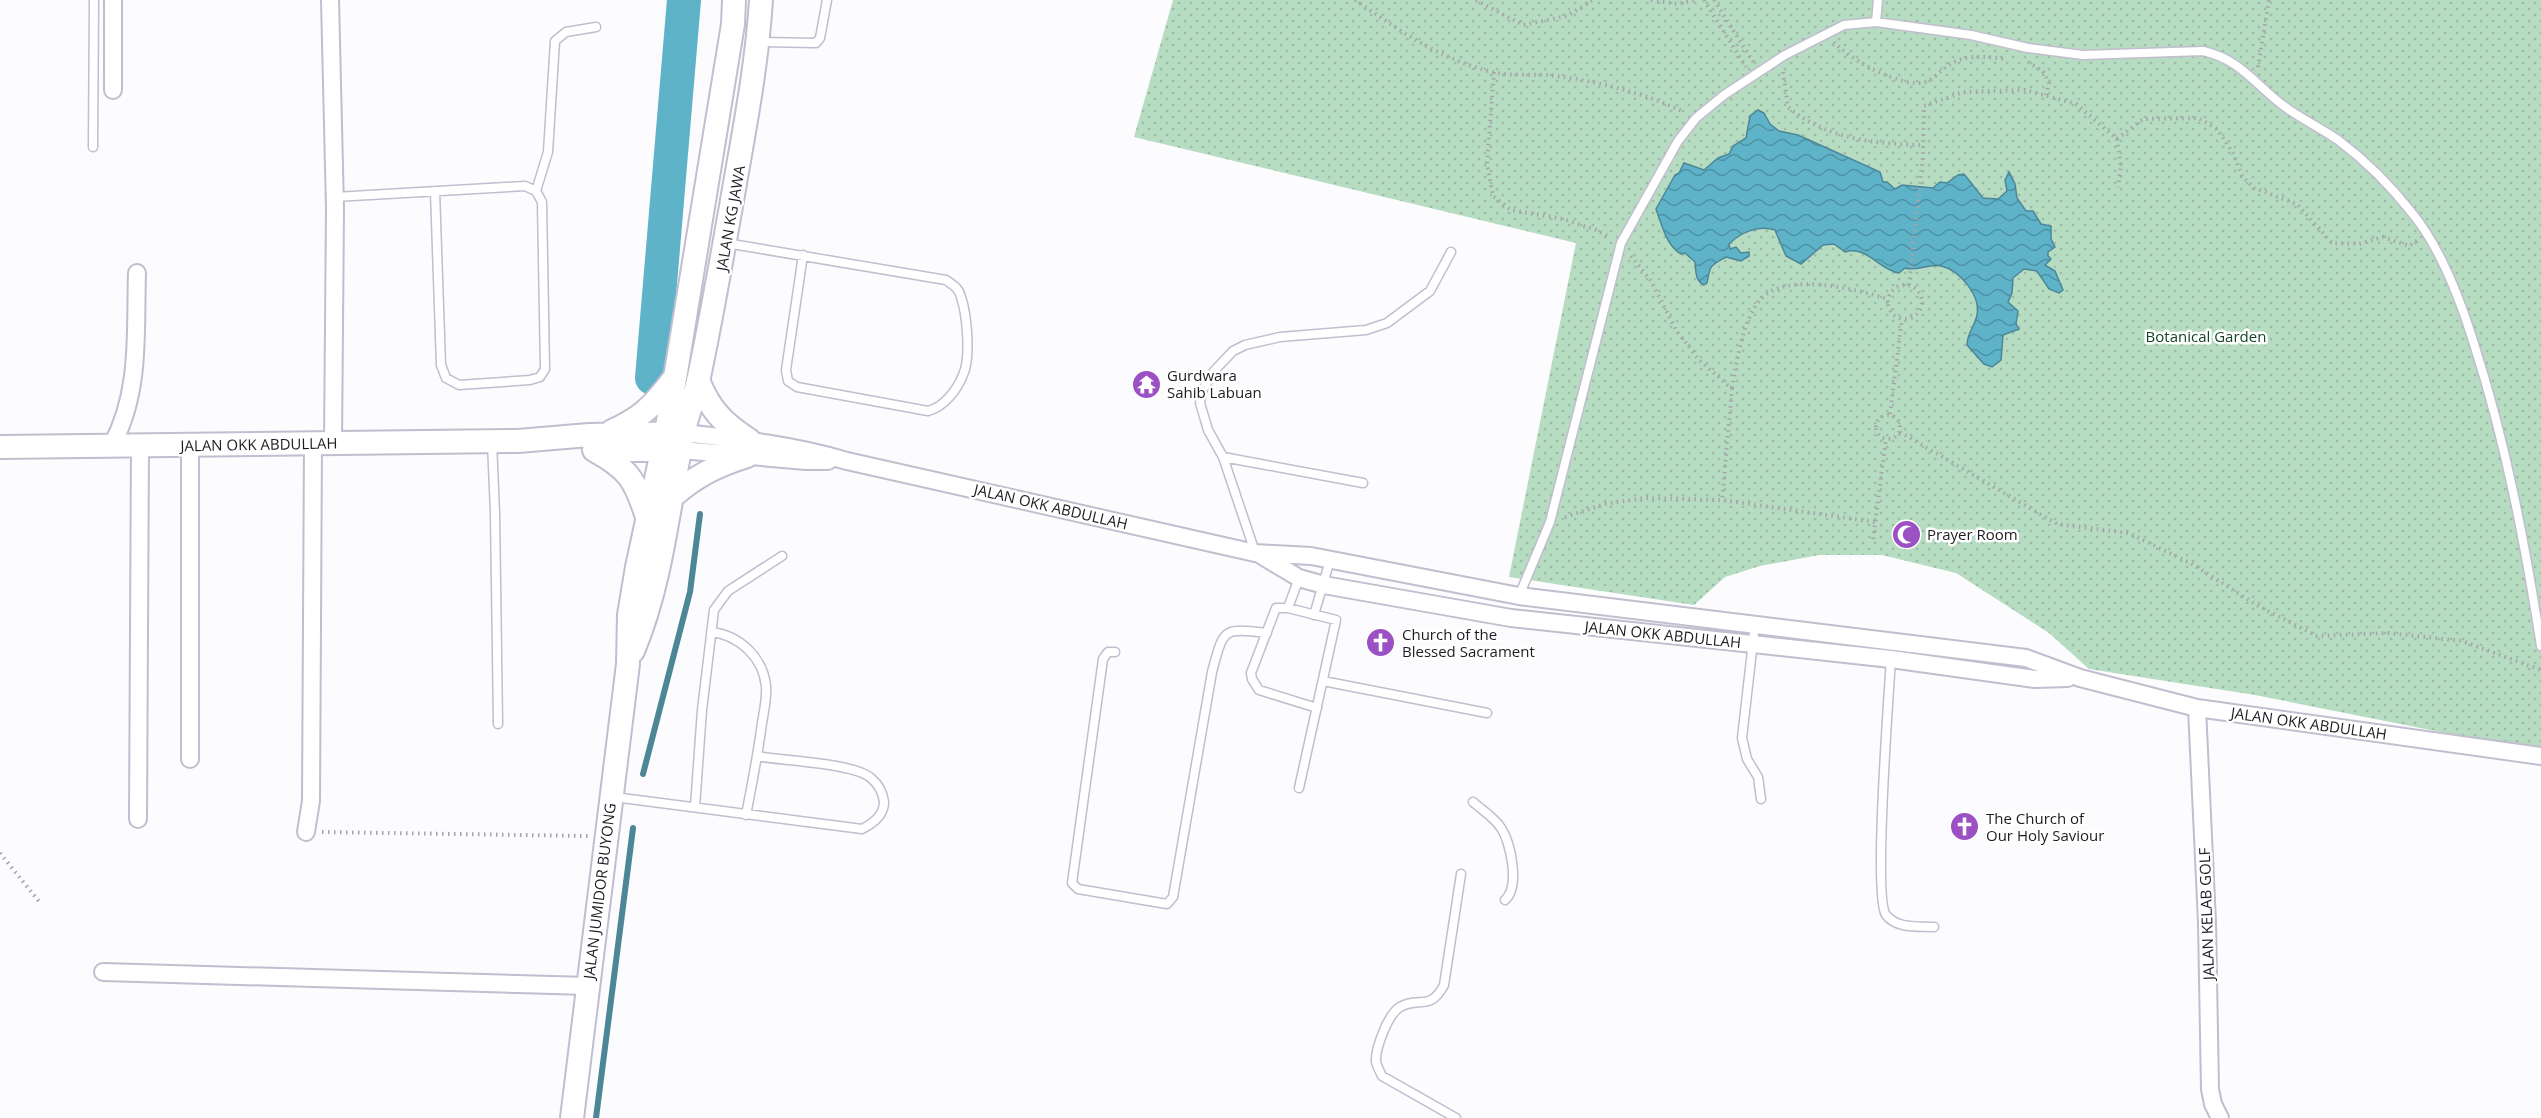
<svg xmlns="http://www.w3.org/2000/svg" width="2541" height="1118" viewBox="0 0 2541 1118" font-family="'Open Sans',sans-serif">
	<style>
		.park { fill: url(#park-dots) }
		.water { fill: url(#water-waves); stroke: #4c8697; stroke-width: 1.5 }
		.lines { fill: none; stroke-linecap: round; stroke-linejoin: round }
		.stream { stroke: #4c8697; stroke-width: 6 }
		.river { stroke: #5fb3c9; stroke-width: 34 }
		.lane-casing { stroke: #c2bdcf; stroke-width: 11 }
		.street-casing { stroke: #c2bdcf; stroke-width: 20 }
		.secondary-casing { stroke: #c2bdcf; stroke-width: 26 }
		.path { stroke: #a5a4a8; stroke-width: 4; stroke-dasharray: 1.5 4.5; stroke-linecap: butt }
		.lane { stroke: #fff; stroke-width: 8 }
		.street { stroke: #fff; stroke-width: 16 }
		.secondary { stroke: #fff; stroke-width: 22 }
		.labels { text-anchor: middle; dominant-baseline: central; stroke-width: 5; stroke-linejoin: round; paint-order: stroke }
		.street-label { font-size: 15px; fill: #1e1c22; stroke: #fff }
		.park-label { font-size: 15px; fill: #144429; stroke: #fff }
		.poi-label { font-size: 15px; fill: #1e1c22; stroke: #fff; text-anchor: start }
	</style>
	<defs>
		<pattern id="park-dots" width="8" height="8" patternUnits="userSpaceOnUse" patternTransform="scale(1.5)"><rect width="8" height="8" fill="#b6dcc2"/><path d="M2 2h.1M6 6h.1" fill="none" stroke="#9cbca6" stroke-width="1.8" stroke-linecap="round"/></pattern>
		<pattern id="water-waves" width="16" height="10" patternUnits="userSpaceOnUse" patternTransform="scale(1.5)"><rect width="16" height="10" fill="#5fb3c9"/><path d="M0 5q4-4 8 0t8 0" fill="none" stroke="#4e91a3"/></pattern>
	</defs>
	<rect width="100%" height="100%" fill="#fcfbfe"/>
	<!-- park -->
	<path class="park" d="M1173,0H2541V752L2255,695L2089,669L2049,633L1956,573L1882,555H1819L1760,566L1725,577L1694,605L1509,577L1576,243L1134,137Z"/>
	<!-- water -->
	<path class="water" d="M1758,110L1764,113L1770,124L1779,131L1798,135L1880,172L1883,182H1887L1895,189L1902,185L1933,188L1940,182L1947,183L1958,175L1964,174L1983,198L1998,199L2007,191L2005,180L2009,172L2015,184L2017,198L2026,211H2033L2041,224L2051,226V239L2055,247L2048,252V256L2051,259L2045,265L2055,271L2063,290L2059,293L2049,289L2037,271L2024,269L2013,278L2012,293L2008,302L2018,311L2016,324L2019,329L2003,335L2001,360L1992,367L1984,364L1967,345C1967,333 1975,326 1977,315C1981,296 1960,270 1941,266C1929,263 1916,272 1905,268L1899,273C1879,270 1867,245 1845,252L1834,244L1823,245L1801,264L1786,256L1775,230C1759,225 1741,232 1729,244L1730,249L1736,247L1741,253L1749,252V256L1741,261L1726,257C1710,266 1710,265 1707,283L1704,285C1695,281 1696,271 1695,262L1685,253L1681,254C1666,245 1662,225 1656,209L1675,175L1679,173L1684,163L1704,170L1718,158L1729,154L1733,146L1746,138L1750,116Z"/>
	<g class="lines">
		<!-- stream -->
		<path class="stream" d="M643,774L690,592L700,514
			M596,1118L633,828"/>
		<!-- river -->
		<path class="river" d="M652,378L684,0"/>
		<defs>
			<path id="lane" d="M1876,22L1878,0
				M759,42L816,43L820,38L827,0
				M93,147L94,0
				M536,191L548,152L555,41L566,32L596,27
				M335,197L525,186L536,191L542,202L545,369L540,377L530,380L459,385L446,378L441,365L435,191
				M726,243L946,280C953,285 959,288 961,297C967,315 971,358 963,375C957,390 944,407 928,411L797,387L788,381L786,370L803,255
				M492,442L495,513L498,724
				M1223,457L1363,483
				M1255,552L1223,457L1208,430L1200,403L1202,391L1214,371L1233,351L1245,345L1280,337L1366,330L1387,323L1430,291L1451,252
				M1519,596L1550,522L1621,243L1678,141L1696,118L1724,95L1785,55L1844,25L1876,22L1971,35L2028,48L2083,55L2203,51C2243,60 2256,87 2288,109C2304,120 2322,129 2338,140C2366,161 2391,186 2412,213C2441,248 2461,302 2474,344C2506,443 2525,544 2541,646
				M1288,608L1299,578
				M1314,615L1330,560
				M1755,624L1742,738L1747,759L1758,777L1761,799
				M711,632C739,635 763,657 766,686C767,698 764,711 762,723C758,754 752,784 746,815
				M1115,652H1108L1103,659L1072,883L1078,889L1167,904L1173,897L1212,672C1224,628 1222,628 1267,633
				M1891,658C1889,694 1873,897 1886,915C1897,929 1918,926 1934,927
				M1323,681L1487,713
				M1299,788L1336,620L1288,608H1276L1251,673L1252,679L1259,690L1317,708
				M614,797L862,829C872,824 884,815 884,802C883,793 878,784 871,778C854,763 783,761 757,756
				M1473,802C1482,810 1495,818 1501,828C1511,843 1520,887 1505,900
				M695,807L702,710L714,610L728,591L782,556
				M1456,1118L1382,1076C1380,1072 1377,1066 1376,1062C1375,1049 1388,1014 1400,1007C1419,996 1430,1012 1444,985L1461,874"/>
			<path id="street" d="M113,0V90
				M330,0L335,208L333,443
				M684,433C739,439 793,445 847,461L1255,553L1311,556L1519,596L2026,658L2080,678L2197,708L2541,756
				M112,445C141,391 135,332 137,273
				M681,450L806,461H828
				M1259,554L1299,578L1324,585L1511,618L1891,659L2035,679L2068,678
				M2197,708L2207,922L2210,1089L2213,1104L2220,1118
				M190,759V444
				M138,819L140,445
				M306,832L311,801L313,443
				M103,972L588,986"/>
			<path id="secondary" d="M698,380C710,410 723,423 749,440
				M612,431C641,418 653,406 672,381
				M0,447L518,441L589,435L684,433
				M594,450C629,469 635,480 647,517
				M598,450H676
				M672,497C695,476 718,465 747,456
				M633,651C662,582 668,508 683,434C687,415 695,397 699,377C712,315 723,252 734,189C745,126 757,64 761,0
				M572,1118L628,664L629,615L637,567L666,433L733,24L734,0"/>
		</defs>
		<!-- lane casing -->
		<use href="#lane" class="lane-casing"/>
		<!-- street casing -->
		<use href="#street" class="street-casing"/>
		<!-- secondary casing -->
		<use href="#secondary" class="secondary-casing"/>
		<!-- path -->
		<path class="path" d="M1355,0C1399,30 1439,59 1492,72C1509,76 1529,74 1547,75C1593,80 1642,92 1684,112
			M1476,0L1523,25L1567,16L1593,0
			M1651,0L1678,4L1695,0
			M1704,0L1746,67
			M1714,0L1754,63
			M1834,42C1848,59 1903,89 1925,82C1935,79 1943,68 1952,63C1969,54 1987,57 2006,59
			M2028,62L2043,71L2049,83L2046,96
			M2258,67L2269,0
			M1494,72L1487,163L1493,196L1511,210L1563,219L1596,230L1611,238
			M1783,72L1788,107C1826,139 1875,144 1923,145
			M2117,139L2143,119L2198,118L2217,129L2233,153L2242,176L2254,188L2297,204L2332,243L2359,244L2383,237L2409,246L2418,240
			M1631,256L1651,281L1676,330L1699,360L1732,389L1722,500
			M1888 302a17 17 0 1 1 34 0a17 17 0 1 1-34 0Z
			M1909,285L1923,155L1924,106L1963,92L2025,90L2076,104L2117,139L2121,167L2118,187
			M1732,388C1737,362 1742,321 1760,300C1785,271 1855,289 1888,299
			M1890,414L1902,319
			M1876 427a12 12 0 1 1 24 0a12 12 0 1 1-24 0Z
			M1900,432L2057,524L2129,533L2192,564L2260,607L2317,636L2389,633L2462,641L2541,670
			M1565,517L1605,504L1644,498L1722,500L1875,522
			M1873,539L1886,439
			M322,832L588,836
			M0,853L41,904"/>
		<!-- lane -->
		<use href="#lane" class="lane"/>
		<!-- street -->
		<use href="#street" class="street"/>
		<!-- secondary -->
		<use href="#secondary" class="secondary"/>
	</g>
	<!-- icons -->
	<defs>
		<symbol id="temple-disc" viewBox="-11 -11 22 22"><circle r="9.5" fill="#9b51c4" stroke="#fff"/><path d="M0-6L5-2H3V0L6.5 2.5H4V6H1.5V3h-3V6H-4V2.5H-6.5L-3 0V-2H-5Z" fill="#fff"/></symbol>
		<symbol id="mosque-disc" viewBox="-11 -11 22 22"><circle r="9.5" fill="#9b51c4" stroke="#fff"/><path d="M3.5-4.9A6 6 0 1 0 3.5 4.9A5 5 0 1 1 3.5-4.9Z" fill="#fff"/></symbol>
		<symbol id="church-disc" viewBox="-11 -11 22 22"><circle r="9.5" fill="#9b51c4" stroke="#fff"/><path d="M-1.2-6h2.4v3.5h3.3v2.4h-3.3V6h-2.4V-.1h-3.3v-2.4h3.3Z" fill="#fff"/></symbol>
	</defs>
	<g fill-rule="evenodd">
		<use href="#temple-disc" x="1130" y="368" width="33" height="33"/>
		<use href="#mosque-disc" x="1890" y="518" width="33" height="33"/>
		<use href="#church-disc" x="1364" y="626" width="33" height="33"/>
		<use href="#church-disc" x="1948" y="810" width="33" height="33"/>
	</g>
	<g class="labels">
		<!-- street labels -->
		<g class="street-label">
			<text transform="translate(730 218) rotate(-80)">JALAN KG JAWA</text>
			<text transform="translate(259 444) rotate(-1)">JALAN OKK ABDULLAH</text>
			<text transform="translate(1051 506) rotate(13)">JALAN OKK ABDULLAH</text>
			<text transform="translate(1663 634) rotate(6)">JALAN OKK ABDULLAH</text>
			<text transform="translate(2309 723) rotate(8)">JALAN OKK ABDULLAH</text>
			<text transform="translate(599 891) rotate(-83)">JALAN JUMIDOR BUYONG</text>
			<text transform="translate(2206 914) rotate(-92)">JALAN KELAB GOLF</text>
		</g>
		<!-- park labels -->
		<g class="park-label">
			<text x="2206" y="336">Botanical Garden</text>
		</g>
		<!-- poi labels -->
		<g class="poi-label">
			<text x="1167" y="375">Gurdwara<tspan x="1167" dy="17">Sahib Labuan</tspan></text>
			<text x="1927" y="534">Prayer Room</text>
			<text x="1402" y="634">Church of the<tspan x="1402" dy="17">Blessed Sacrament</tspan></text>
			<text x="1986" y="818">The Church of<tspan x="1986" dy="17">Our Holy Saviour</tspan></text>
		</g>
	</g>
</svg>
